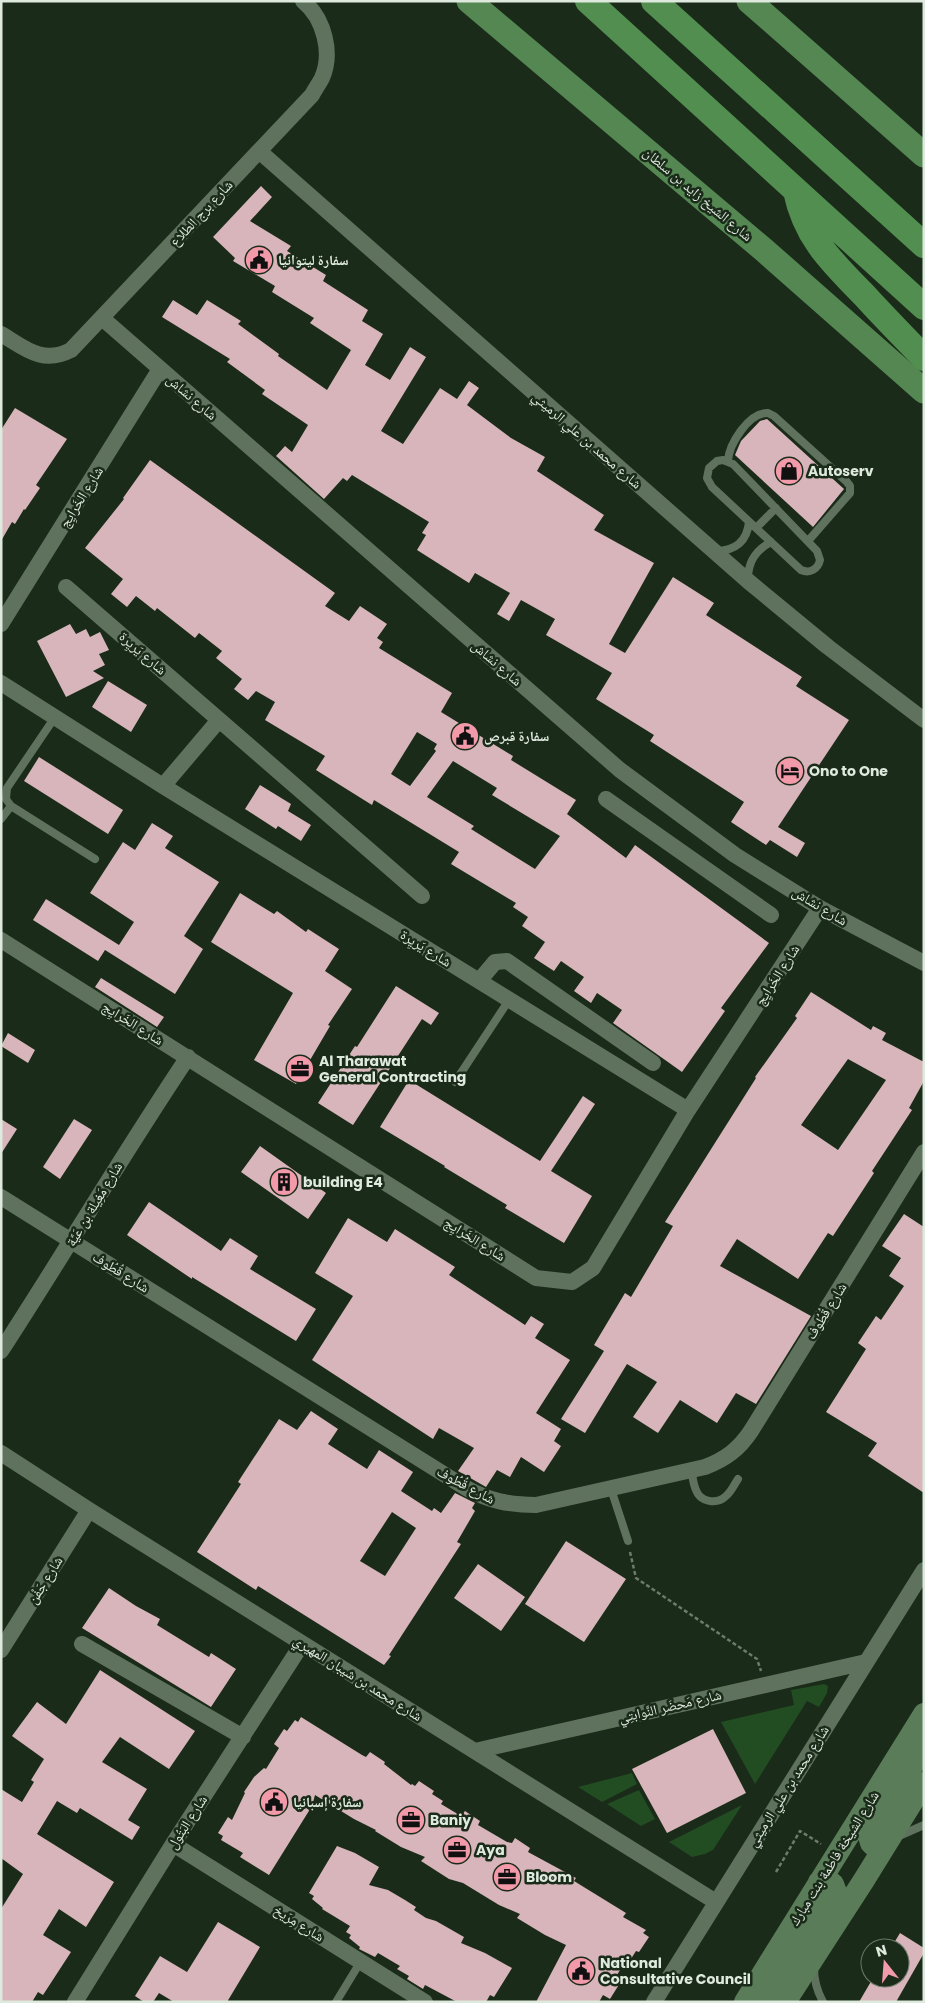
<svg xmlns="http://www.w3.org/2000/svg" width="925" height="2003" viewBox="0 0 925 2003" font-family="Poppins,'Noto Naskh Arabic',sans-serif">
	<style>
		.green { fill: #224c22 }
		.building { fill: #d7b5ba; fill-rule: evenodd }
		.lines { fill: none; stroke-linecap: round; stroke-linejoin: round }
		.path { stroke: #6d7b6c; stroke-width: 2.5; stroke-dasharray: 4 2.5; stroke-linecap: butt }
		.service { stroke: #5f725d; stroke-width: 8 }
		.minor { stroke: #5f725d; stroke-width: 16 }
		.secondary { stroke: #5a7c58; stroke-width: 22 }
		.primary { stroke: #558753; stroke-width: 25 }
		.trunk { stroke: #528e50; stroke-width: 26 }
		.labels { text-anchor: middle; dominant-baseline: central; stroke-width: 5; stroke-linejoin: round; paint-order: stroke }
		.street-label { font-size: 14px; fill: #dfeadf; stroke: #1a2b19 }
		.poi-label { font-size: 14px; font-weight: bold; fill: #dfeadf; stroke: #1a2b19; text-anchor: start }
	</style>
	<rect width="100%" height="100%" fill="#1a2b19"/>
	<!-- green -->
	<path class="green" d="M824,1684L828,1686L827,1693L819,1707L807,1701L755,1784L721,1722L794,1705L791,1690Z
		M632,1773L637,1784L602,1802L578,1787Z
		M639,1790L655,1819L641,1826L607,1804Z
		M742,1805L713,1850L705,1854L692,1857L669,1842Z"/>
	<!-- building -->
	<path class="building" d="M261,186L272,197L250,221L291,246L287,251L326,275L323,281L368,310L362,321L383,334L365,365L390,380L410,347L426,357L381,431L403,444L440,388L457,399L469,381L479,388L467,405L511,438L545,457L537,471L604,515L594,530L654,563L609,644L625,653L673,577L714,603L706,615L802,677L796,686L849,720L778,827L805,843L797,857L770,840L766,845L731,822L744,802L650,741L654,735L596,699L612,673L546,635L555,619L521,600L509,621L497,614L510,593L475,573L469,583L417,550L426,535L422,533L429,522L352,475L347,481L343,478L324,499L276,456L285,446L292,452L308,425L262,394L265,390L227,362L230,359L162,317L173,300L197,315L207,300L241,321L238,324L279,354L278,356L327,390L351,350L310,323L314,318L272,292L275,286L233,261L235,258L213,237Z
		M15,408L67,439L36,485L40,488L25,510L24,509L15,524L12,522L1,541V430Z
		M767,419L844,489L813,527L735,455L741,441L760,421Z
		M150,460L335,593L325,606L349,621L360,606L387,624L377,638L383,642L379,648L452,693L441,712L513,756L511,760L576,800L567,814L626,858L635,845L769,943L721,1008L725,1011L682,1072L613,1023L622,1010L597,993L591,1003L574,991L584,977L561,961L554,971L534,958L545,942L522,926L528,917L513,907L516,903L451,864L459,852L374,800L372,805L316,770L325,756L265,720L275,702L256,691L248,700L234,689L242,679L216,658L222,651L199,633L195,638L157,608L155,611L136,596L127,607L111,594L123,579L85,548L124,499L123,498ZM417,732L437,744L434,749L436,751L410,786L391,774ZM453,761L497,788L492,795L560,836L535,869L471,829L474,826L427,797Z
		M70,624L76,634L86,629L90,637L100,632L109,650L99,654L105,665L93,671L104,678L66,697L37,641Z
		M108,681L147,705L131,732L92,707Z
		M39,757L123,810L108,834L24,781Z
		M260,785L291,804L288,811L311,825L301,841L278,826L276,829L245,809Z
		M152,823L173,836L165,848L219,882L184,936L203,949L175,994L105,950L98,961L33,920L46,899L119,945L134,922L90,893L123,842L135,850Z
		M240,893L274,914L277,911L306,932L308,929L339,949L325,971L352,989L328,1025L330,1026L296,1084L254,1060L293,993L211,942Z
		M101,978L164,1017L157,1027L95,987Z
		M396,986L439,1013L431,1025L422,1019L353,1125L318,1103L355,1046L357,1047Z
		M811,992L871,1030L873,1026L886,1033L882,1040L924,1062V1081L909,1108L912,1110L872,1171L874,1173L833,1236L828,1233L798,1279L737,1239L720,1266L811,1316L756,1404L736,1393L717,1423L680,1400L658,1433L633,1417L657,1382L627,1364L585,1433L561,1419L604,1351L594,1345L625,1293L631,1297L673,1226L665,1222L756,1078L755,1077L797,1018L795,1016ZM848,1059L886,1080L838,1150L801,1125Z
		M8,1033L35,1050L28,1063L1,1046Z
		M409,1080L540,1161L583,1096L595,1104L551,1171L592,1196L564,1243L505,1208L507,1205L444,1167L445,1166L380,1127Z
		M1,1119L17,1129L1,1154Z
		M74,1119L92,1130L60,1179L43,1167Z
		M260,1146L326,1193L308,1219L241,1172Z
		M149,1202L221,1251L230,1238L258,1256L250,1269L316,1309L296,1341L192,1277V1279L127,1235Z
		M904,1214L924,1227V1493L868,1456L877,1443L826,1412L866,1349L858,1343L876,1316L881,1320L904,1286L889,1276L901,1258L882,1246Z
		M348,1218L387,1242L395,1229L455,1267L449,1275L525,1325L531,1316L544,1324L535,1338L570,1360L536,1413L561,1429L554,1441L561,1446L544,1472L521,1457L510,1477L497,1470L486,1487L458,1471L474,1448L439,1428L433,1439L312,1360L353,1296L315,1273Z
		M311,1411L338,1429L328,1444L367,1469L379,1450L413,1472L401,1491L432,1511L434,1508L441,1513L455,1493L475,1503L472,1508L475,1511L457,1542L461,1544L389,1655L391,1656L384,1665L258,1586L256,1590L197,1552L241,1484L238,1482L279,1419L297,1430ZM392,1512L416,1528L385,1576L360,1561Z
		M566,1541L626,1579L584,1642L525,1604Z
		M478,1564L525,1597L501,1631L454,1598Z
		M109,1588L136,1606L160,1619L157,1625L209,1657L211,1653L236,1669L211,1707L82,1628Z
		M100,1670L195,1731L169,1769L120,1737L102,1762L147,1789L128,1820L140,1827L132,1840L80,1808L77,1813L57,1801L37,1834L114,1882L86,1927L59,1909L43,1935L71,1952L43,1995L38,1992L32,2002H1V1909L23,1874L1,1858V1789L22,1802L34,1782L31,1780L44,1759L12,1736L37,1702L66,1724Z
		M301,1717L362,1755L366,1757L370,1752L385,1762L384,1764L411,1785L412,1784L415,1786L419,1781L434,1791L432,1794L443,1801L441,1804L461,1816L465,1811L480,1821L478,1825L507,1842L512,1843L515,1838L530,1848L528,1852L576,1878L574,1881L626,1913L623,1917L646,1930L643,1933L649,1937L639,1952L636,1951L629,1962L626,1960L614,1980L620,1983L610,1999L603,1995L599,2002H536L566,1945L545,1935L517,1918L520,1914L499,1905L463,1883L449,1879L421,1861L425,1857L401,1847L375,1831L376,1830L354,1819L315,1795L312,1806L269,1875L240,1857L243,1853L221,1840L223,1836L218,1833L228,1817L232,1820L245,1793L244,1792L254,1777L264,1768L266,1769L279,1748L274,1744L284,1729L287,1731L295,1720L298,1722Z
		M713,1729L746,1793L667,1833L632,1769Z
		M337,1846L355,1853L379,1867L369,1885L388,1890L405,1900L416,1907L414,1910L426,1918L436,1921L464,1937L461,1943L485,1953L512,1968L494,1997L490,1995L486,2002H457L425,1985L423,1989L407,1979L409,1976L397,1969L400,1966L378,1953L375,1957L359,1949L360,1947L349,1938L351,1935L346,1932L350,1926L322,1909L323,1908L312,1899L314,1896L309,1893Z
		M218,1922L260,1947L227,2002H174L159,1993L153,2002H144L135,1996L160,1956L187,1972Z
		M900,1933L924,1948V1953L896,2002H859L873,1978H900V1948H891Z"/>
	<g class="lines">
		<!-- path -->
		<path class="path" d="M630,1552L636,1578L757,1659L761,1671
			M776,1872L800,1831L821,1844"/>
		<!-- service -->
		<path class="service" d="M723,460L733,464L817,551L820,560C818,569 810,574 801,570L712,487L707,478L709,468L717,461Z
			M728,461C729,444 749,412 768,413L774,416L847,482L850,486V493L808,541
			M756,528L776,508
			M716,551C736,551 747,541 749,522
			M748,579C748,561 756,550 771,542
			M55,717L7,788L6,799L11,806L95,859
			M1,819L11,806
			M455,1082L509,1000
			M691,1470C693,1477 693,1484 696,1490C700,1502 717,1505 726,1496C731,1492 734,1485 738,1479
			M611,1489L628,1541
			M899,1836L924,1825
			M814,1968C814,1981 817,1991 823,2002
			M336,2002L361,1961"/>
		<!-- minor -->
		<path class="minor" d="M259,151L748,581L828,647L924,720
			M102,318L620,770L735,855L820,908L924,963
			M1,334C25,348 42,365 71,350L312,95C315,89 319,84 322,78C333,53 324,18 303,1
			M66,587L422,896
			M1,624L160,369
			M1,683L163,786L688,1110
			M163,786L219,720
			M606,799L771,915
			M1,940L536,1278L572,1282L593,1268L688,1110L820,908
			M479,981L495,962L507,961L653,1063
			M1,1197L466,1488C489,1501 510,1505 536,1505L705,1467C726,1459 739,1449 751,1431L924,1152
			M1,1351C64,1254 123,1154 188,1057
			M1,1453L89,1510L716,1902
			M82,1644L243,1737
			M1,1650L89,1510
			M475,1751L866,1662
			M173,1844L425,2002
			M75,2002L173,1844L302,1644
			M654,2002L924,1570"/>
		<!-- secondary -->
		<path class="secondary" d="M888,1841L881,1846H874L871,1843L869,1836L924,1747
			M745,2002L924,1714
			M769,2002L834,1897L836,1892L833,1884L825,1879L819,1882
			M785,2002L864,1880L924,1783"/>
		<!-- primary -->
		<path class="primary" d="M469,1L764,250L924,391
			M749,1L924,155"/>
		<!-- trunk -->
		<path class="trunk" d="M588,1L924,307
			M654,1L924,245
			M796,191C806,239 833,263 865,296C884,317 904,337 924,358"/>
	</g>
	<!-- icons -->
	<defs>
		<symbol id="civic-disc" viewBox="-11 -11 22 22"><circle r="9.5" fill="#f39aaa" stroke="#1a2b19"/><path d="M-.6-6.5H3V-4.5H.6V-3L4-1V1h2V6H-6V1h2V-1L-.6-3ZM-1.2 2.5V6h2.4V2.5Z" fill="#111"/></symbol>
		<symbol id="shop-disc" viewBox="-11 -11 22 22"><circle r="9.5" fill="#f39aaa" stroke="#1a2b19"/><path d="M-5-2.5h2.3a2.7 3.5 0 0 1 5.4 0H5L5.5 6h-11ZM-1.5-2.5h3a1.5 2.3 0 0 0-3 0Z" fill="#111"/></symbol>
		<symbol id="hotel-disc" viewBox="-11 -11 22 22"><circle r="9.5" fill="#f39aaa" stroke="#1a2b19"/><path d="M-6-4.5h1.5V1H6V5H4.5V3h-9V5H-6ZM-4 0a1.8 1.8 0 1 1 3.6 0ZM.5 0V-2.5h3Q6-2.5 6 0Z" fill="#111"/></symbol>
		<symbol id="office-disc" viewBox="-11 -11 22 22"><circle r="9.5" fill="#f39aaa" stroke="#1a2b19"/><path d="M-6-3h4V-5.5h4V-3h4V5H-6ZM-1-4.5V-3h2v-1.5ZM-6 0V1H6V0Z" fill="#111"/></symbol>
		<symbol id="building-disc" viewBox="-11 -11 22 22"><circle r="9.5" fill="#f39aaa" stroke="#1a2b19"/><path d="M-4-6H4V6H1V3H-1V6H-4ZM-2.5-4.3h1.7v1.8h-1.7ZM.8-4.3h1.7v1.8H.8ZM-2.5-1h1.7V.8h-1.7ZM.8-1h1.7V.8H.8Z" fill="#111"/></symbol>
	</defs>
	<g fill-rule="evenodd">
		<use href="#civic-disc" x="243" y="244" width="32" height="32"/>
		<use href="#shop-disc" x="773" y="455" width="32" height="32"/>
		<use href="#civic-disc" x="449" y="720" width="32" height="32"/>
		<use href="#hotel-disc" x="774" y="755" width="32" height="32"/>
		<use href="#office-disc" x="284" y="1053" width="32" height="32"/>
		<use href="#building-disc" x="268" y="1166" width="32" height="32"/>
		<use href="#civic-disc" x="258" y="1786" width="32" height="32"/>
		<use href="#office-disc" x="395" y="1804" width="32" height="32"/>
		<use href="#office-disc" x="441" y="1834" width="32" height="32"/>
		<use href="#office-disc" x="491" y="1861" width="32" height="32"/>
		<use href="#civic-disc" x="565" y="1955" width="32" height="32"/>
	</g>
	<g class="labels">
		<!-- street labels -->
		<g class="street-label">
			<text transform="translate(698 194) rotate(40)">شارع الشيخ زايد بن سلطان</text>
			<text transform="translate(201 213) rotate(-47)">شارع برج الطلاع</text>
			<text transform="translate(192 397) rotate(41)">شارع نشاش</text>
			<text transform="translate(587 440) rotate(41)">شارع محمد بن علي الرميثي</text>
			<text transform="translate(81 497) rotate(-58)">شارع الخَرايِج</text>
			<text transform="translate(143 653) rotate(41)">شارع يَريِرة</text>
			<text transform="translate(497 663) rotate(41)">شارع نشاش</text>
			<text transform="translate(820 906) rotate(31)">شارع نشاش</text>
			<text transform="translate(426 948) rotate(32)">شارع يَريِرة</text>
			<text transform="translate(777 975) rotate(-57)">شارع الخَرايِج</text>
			<text transform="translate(133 1023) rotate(32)">شارع الخَرايِج</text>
			<text transform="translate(94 1204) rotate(-59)">شارع مَغِيلة بن عَيَّة</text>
			<text transform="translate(475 1239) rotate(32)">شارع الخَرايِج</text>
			<text transform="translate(121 1272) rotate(32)">شارع قُطُوف</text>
			<text transform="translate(826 1311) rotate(-58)">شارع قُطُوف</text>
			<text transform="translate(466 1485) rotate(28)">شارع قُطُوف</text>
			<text transform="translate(45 1580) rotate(-58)">شارع جَفْن</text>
			<text transform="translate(358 1678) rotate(32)">شارع محمد بن شيبان المهيري</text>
			<text transform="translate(670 1706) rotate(-13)">شارع مَحضَر النَّوابتِي</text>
			<text transform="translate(788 1786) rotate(-58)">شارع محمد بن علي الرميثي</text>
			<text transform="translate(187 1822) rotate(-57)">شارع البَتُول</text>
			<text transform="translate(834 1858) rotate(-58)">شارع الشيخة فاطمة بنت مبارك</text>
			<text transform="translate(299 1923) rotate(32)">شارع مِرَيخ</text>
		</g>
		<!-- poi labels -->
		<g class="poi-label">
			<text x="278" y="260">سفارة ليتوانيا</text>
			<text x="808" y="471">Autoserv</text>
			<text x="484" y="736">سفارة قبرص</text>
			<text x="809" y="771">Ono to One</text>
			<text x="319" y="1061">Al Tharawat<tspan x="319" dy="16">General Contracting</tspan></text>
			<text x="303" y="1182">building E4</text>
			<text x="293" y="1802">سفارة إسبانيا</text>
			<text x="430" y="1820">Baniy</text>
			<text x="476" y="1850">Aya</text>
			<text x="526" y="1877">Bloom</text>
			<text x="600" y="1963">National<tspan x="600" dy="16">Consultative Council</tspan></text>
		</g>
	</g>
	<!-- border -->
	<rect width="925" height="2003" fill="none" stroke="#dfeadf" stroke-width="5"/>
	<!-- north arrow -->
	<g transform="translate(885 1963) rotate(343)"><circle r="24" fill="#1a2b19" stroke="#697768"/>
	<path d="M0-4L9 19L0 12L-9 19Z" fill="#f39aaa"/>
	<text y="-8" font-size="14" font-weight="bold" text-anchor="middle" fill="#dfeadf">N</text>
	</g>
</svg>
